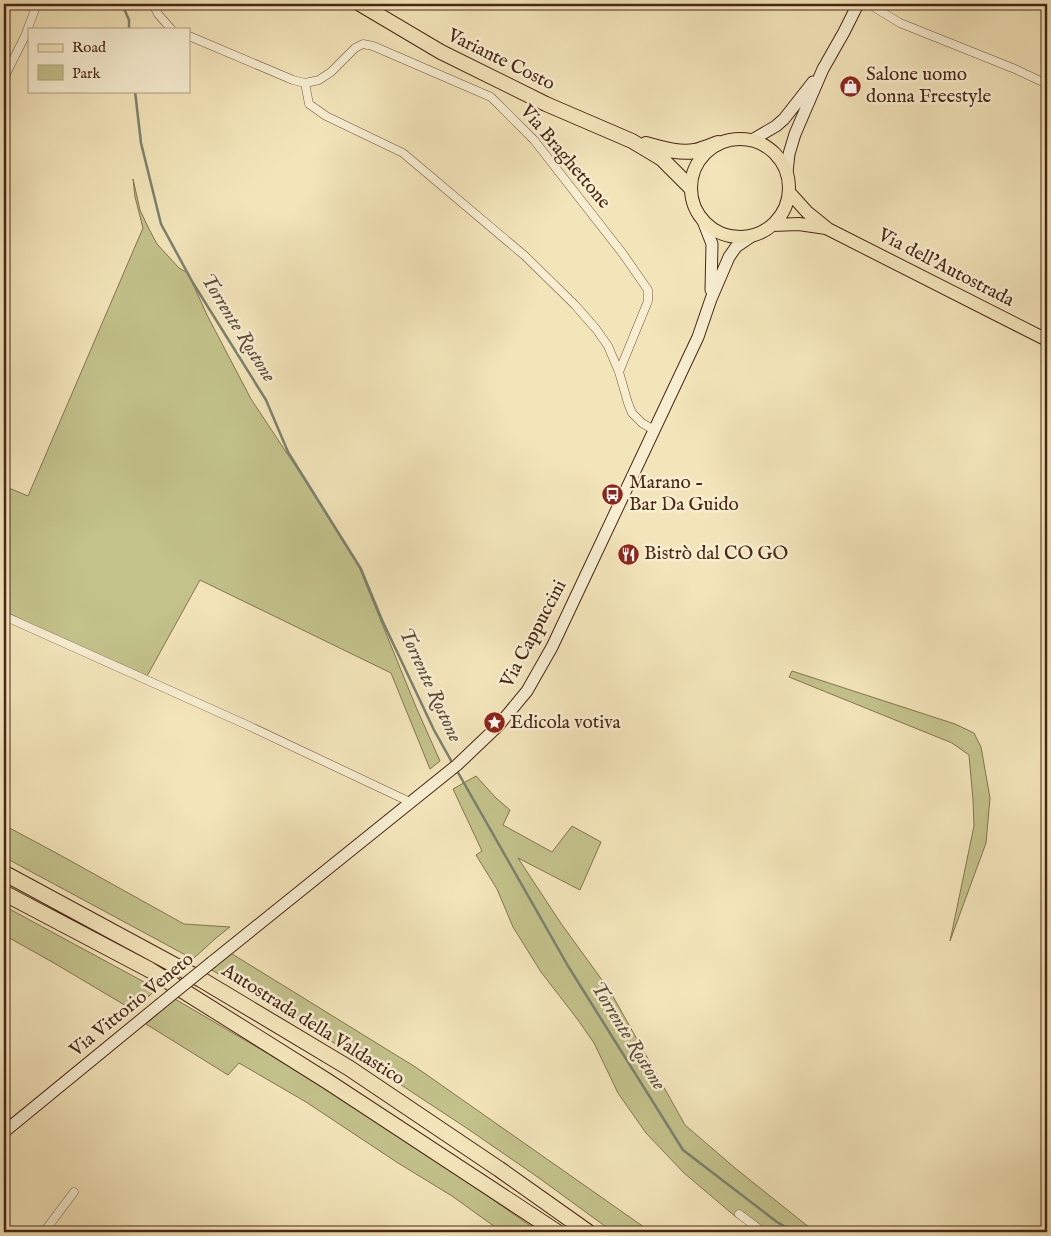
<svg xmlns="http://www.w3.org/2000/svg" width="1051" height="1236" viewBox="0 0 1051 1236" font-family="'IM FELL English',serif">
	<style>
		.green { fill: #c3c28b; stroke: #867450 }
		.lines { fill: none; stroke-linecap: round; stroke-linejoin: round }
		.stream { stroke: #7a8270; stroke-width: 2.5 }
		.minor-casing { stroke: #73563e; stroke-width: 9 }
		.secondary-casing { stroke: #482715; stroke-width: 13 }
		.primary-casing { stroke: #482715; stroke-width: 14 }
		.trunk-casing { stroke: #482715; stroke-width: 16 }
		.motorway-casing { stroke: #482715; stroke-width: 17 }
		.minor { stroke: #f7eed2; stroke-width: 8 }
		.secondary { stroke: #f7eed2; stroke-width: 11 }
		.primary { stroke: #f3e5ba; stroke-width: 12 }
		.trunk { stroke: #f3e5ba; stroke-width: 14 }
		.motorway { stroke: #f3e5ba; stroke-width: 15 }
		.secondary-bridge-casing { stroke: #482715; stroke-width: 13; stroke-linecap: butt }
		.secondary-bridge { stroke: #f7eed2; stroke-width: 11 }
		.labels { text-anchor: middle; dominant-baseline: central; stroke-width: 5; stroke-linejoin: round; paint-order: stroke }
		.street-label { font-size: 19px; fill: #482715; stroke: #f7eed2 }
		.poi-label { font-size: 19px; fill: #482715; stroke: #f7eed2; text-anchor: start }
		.water-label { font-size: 20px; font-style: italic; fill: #5d4d3b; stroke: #f7eed2 }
	</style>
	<rect width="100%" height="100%" fill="#f3e5ba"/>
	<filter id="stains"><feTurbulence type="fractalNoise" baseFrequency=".004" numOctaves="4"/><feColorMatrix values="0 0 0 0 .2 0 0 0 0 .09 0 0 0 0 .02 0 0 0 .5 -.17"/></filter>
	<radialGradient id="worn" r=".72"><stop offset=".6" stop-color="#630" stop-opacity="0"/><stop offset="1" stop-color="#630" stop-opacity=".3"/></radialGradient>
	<!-- green -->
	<path class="green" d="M133,179L140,210L149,229L157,244L179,268L188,273L207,315L251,399L304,479L359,567L416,707L440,761L430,769L391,673L200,580L147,676L81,650L4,611V486L28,496L143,228L135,197Z
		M792,671L955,724L974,733L981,747L990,798L986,843L950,941L974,826L973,800L969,755L952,743L789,677Z
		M476,776L496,798L510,810L503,825L552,852L572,826L601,842L580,890L518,858L560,922L610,991L685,1125L735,1168L815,1232H765L754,1225L736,1217L684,1173L646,1133L618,1093L594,1043L578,1020L541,972L513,927L497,889L476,855L482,851L453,789Z
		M4,825L60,855L184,924L230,927L216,938L193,959L4,857Z
		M4,906L157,989L133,1010L54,963L4,935Z
		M229,952L417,1068L651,1232H613L539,1178L468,1129L383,1073L274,1006L210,969Z
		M175,999C238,1036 302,1073 363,1112C423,1151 481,1191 539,1232H502L452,1196L398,1163L306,1102L239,1063L228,1075L146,1024Z"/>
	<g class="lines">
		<!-- stream -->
		<path class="stream" d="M122,4L129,20V29
			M135,91L141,143L161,224L193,283L266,400L288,452L361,569L382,620L434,730L453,764
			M456,769L568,966L683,1150L777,1222L794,1232"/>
		<defs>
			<path id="minor" d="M153,4L158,14L171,29
				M869,4L900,23L1015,69L1047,84
				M189,36L293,80L305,83L319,80L331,72L355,48L363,44L373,46L491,97L534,140L623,254L648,290V301L619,372
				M4,78L25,36L37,4
				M305,83L309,104L326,116L403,153L525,256L575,305L596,329L608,346L619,372L628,403L632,413L642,423L654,430
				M4,616L247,725L410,802
				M739,1214L763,1232
				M44,1232L74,1192"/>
			<path id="secondary" d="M752,140L776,126L784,119L813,82
				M787,172L789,154L795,134L823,69L844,32L858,4
				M703,221L712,244L711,290
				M212,962L457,765L498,726L527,691L552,647L698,337L711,299L729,257L736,247L752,236
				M4,1132L159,1005"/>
			<path id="primary" d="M691 188a49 49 0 1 1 98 0a49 49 0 1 1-98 0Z
				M789,192L807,212L828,229L1047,340
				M772,225L799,224L826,228"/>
			<path id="trunk" d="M360,4L441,52L546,104L632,141L662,159L690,187
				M646,144C661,148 678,154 695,151C703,149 710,146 718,143"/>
			<path id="motorway" d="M4,873L202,980L349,1068L499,1169L588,1232
				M4,893L150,970L327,1081L557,1232"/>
		</defs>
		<!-- minor casing -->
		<use href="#minor" class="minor-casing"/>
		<!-- secondary casing -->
		<use href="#secondary" class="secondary-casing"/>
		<!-- primary casing -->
		<use href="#primary" class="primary-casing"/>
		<!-- trunk casing -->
		<use href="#trunk" class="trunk-casing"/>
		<!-- motorway casing -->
		<use href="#motorway" class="motorway-casing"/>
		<!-- minor -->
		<use href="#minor" class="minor"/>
		<!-- secondary -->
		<use href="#secondary" class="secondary"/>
		<!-- primary -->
		<use href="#primary" class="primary"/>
		<!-- trunk -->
		<use href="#trunk" class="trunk"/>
		<!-- motorway -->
		<use href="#motorway" class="motorway"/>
		<defs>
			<path id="secondary-bridge" d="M159,1005L212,962"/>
		</defs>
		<!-- secondary-bridge casing -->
		<use href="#secondary-bridge" class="secondary-bridge-casing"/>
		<!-- secondary-bridge -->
		<use href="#secondary-bridge" class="secondary-bridge"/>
	</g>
	<!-- icons -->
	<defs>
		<symbol id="shop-disc" viewBox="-11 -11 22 22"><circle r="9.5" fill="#8f2418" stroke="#f7eed2"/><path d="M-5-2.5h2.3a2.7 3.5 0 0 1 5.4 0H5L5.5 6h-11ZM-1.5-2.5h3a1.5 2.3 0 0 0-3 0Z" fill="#fff"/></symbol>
		<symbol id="bus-disc" viewBox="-11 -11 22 22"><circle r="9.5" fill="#8f2418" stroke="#f7eed2"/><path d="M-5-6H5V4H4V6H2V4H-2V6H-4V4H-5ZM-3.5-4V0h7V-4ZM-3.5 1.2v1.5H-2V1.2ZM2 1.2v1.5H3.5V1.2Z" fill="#fff"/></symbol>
		<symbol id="restaurant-disc" viewBox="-11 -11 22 22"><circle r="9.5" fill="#8f2418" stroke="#f7eed2"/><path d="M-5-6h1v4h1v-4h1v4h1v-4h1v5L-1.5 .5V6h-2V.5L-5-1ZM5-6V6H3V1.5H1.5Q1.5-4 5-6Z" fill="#fff"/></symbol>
		<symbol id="sight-disc" viewBox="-11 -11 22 22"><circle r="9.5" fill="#8f2418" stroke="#f7eed2"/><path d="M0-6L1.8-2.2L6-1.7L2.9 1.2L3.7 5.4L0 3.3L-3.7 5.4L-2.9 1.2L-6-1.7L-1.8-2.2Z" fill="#fff"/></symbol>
	</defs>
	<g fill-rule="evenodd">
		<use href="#shop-disc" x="838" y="74" width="25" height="25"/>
		<use href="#bus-disc" x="600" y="482" width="25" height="25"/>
		<use href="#restaurant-disc" x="616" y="542" width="25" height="25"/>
		<use href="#sight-disc" x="482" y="710" width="25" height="25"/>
	</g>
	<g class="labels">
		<!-- street labels -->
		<g class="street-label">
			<text transform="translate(501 60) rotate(26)">Variante Costo</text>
			<text transform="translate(565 157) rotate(50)">Via Braghettone</text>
			<text transform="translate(946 268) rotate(27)">Via dell'Autostrada</text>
			<text transform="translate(534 634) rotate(-62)">Via Cappuccini</text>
			<text transform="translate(132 1005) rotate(-39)">Via Vittorio Veneto</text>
			<text transform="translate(313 1025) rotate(32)">Autostrada della Valdastico</text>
		</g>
		<!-- poi labels -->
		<g class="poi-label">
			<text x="866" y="75">Salone uomo<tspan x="866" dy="22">donna Freestyle</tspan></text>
			<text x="629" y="483">Marano -<tspan x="629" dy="22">Bar Da Guido</tspan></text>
			<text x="644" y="554">Bistrò dal CO GO</text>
			<text x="510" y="723">Edicola votiva</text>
		</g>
		<!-- water labels -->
		<g class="water-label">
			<text transform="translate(238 328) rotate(58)">Torrente Rostone</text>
			<text transform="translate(430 685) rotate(65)">Torrente Rostone</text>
			<text transform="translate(628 1036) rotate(58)">Torrente Rostone</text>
		</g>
	</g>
	<!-- margin -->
	<rect width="1051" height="1236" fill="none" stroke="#f3e5ba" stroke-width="20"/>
	<rect x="5" y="5" width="1041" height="1226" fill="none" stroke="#482715" stroke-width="2.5"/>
	<rect x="10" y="10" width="1031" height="1216" fill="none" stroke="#482715"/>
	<!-- legend -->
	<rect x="28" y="28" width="162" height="65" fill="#f7eed2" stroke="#b19e86"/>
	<rect x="38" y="44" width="25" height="8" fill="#f3e5ba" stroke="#b19e86"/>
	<text x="72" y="52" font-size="15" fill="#482715">Road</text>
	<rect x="38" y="65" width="25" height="15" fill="#c3c28b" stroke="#b19e86"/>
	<text x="72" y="78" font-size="15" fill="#482715">Park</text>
	<rect width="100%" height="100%" filter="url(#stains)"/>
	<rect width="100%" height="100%" fill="url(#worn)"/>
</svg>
